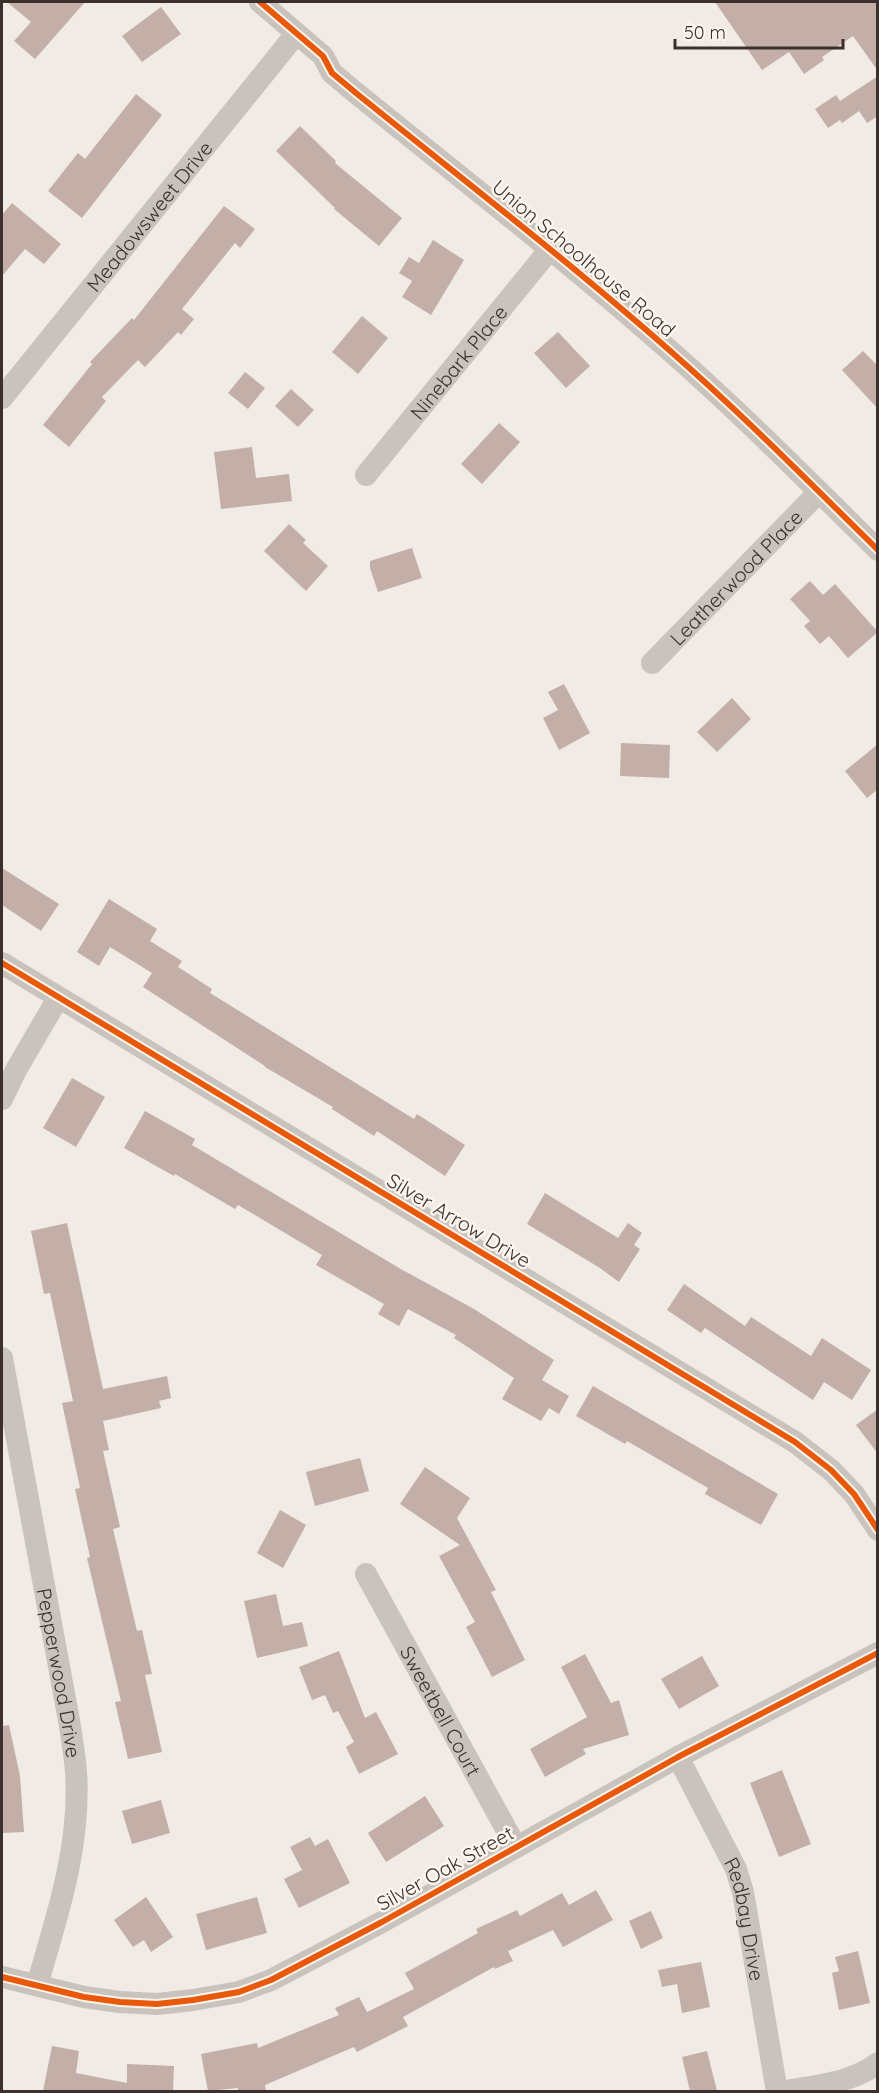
<svg xmlns="http://www.w3.org/2000/svg" width="879" height="2093" viewBox="0 0 879 2093" font-family="Quicksand,sans-serif">
	<style>
		.building { fill: #c3afa7 }
		.lines { fill: none; stroke-linecap: round; stroke-linejoin: round }
		.minor { stroke: #c9c3be; stroke-width: 22 }
		.cycleway-casing { stroke: #fbf5ee; stroke-width: 10 }
		.cycleway { stroke: #e8590c; stroke-width: 6 }
		.labels { text-anchor: middle; dominant-baseline: central; stroke-width: 5; stroke-linejoin: round; paint-order: stroke }
		.street-label { font-size: 20px; fill: #3b302b; stroke: #fbf5ee }
	</style>
	<rect width="100%" height="100%" fill="#f0ebe5"/>
	<!-- building -->
	<path class="building" d="M7,2H85L35,59L14,41L31,22Z
		M715,2H878V71L853,36L822,57L824,60L804,74L789,52L762,70Z
		M161,7L181,34L142,62L122,36Z
		M878,76V116L867,123L859,111L842,123L840,120L828,128L815,109L836,95L840,101Z
		M136,94L162,115L82,218L48,191L78,153L85,159Z
		M300,126L336,161L335,163L402,218L379,246L334,209L335,208L276,151Z
		M12,203L61,244L44,264L25,249L2,276V215Z
		M224,206L255,229L240,248L235,243L182,309L194,319L181,335L178,332L145,367L138,360L102,397L106,401L69,447L43,425L92,364L90,362L132,318L134,320Z
		M433,240L464,260L431,315L402,297L412,281L399,273L409,257L419,263Z
		M362,316L388,338L358,374L332,352Z
		M558,332L590,366L566,388L534,353Z
		M863,351L878,366V409L842,370Z
		M245,372L265,388L248,409L228,393Z
		M291,389L314,410L298,427L275,406Z
		M499,423L520,442L482,484L461,464Z
		M252,447L256,478L289,474L292,501L221,509L214,452Z
		M289,524L306,540L303,543L328,566L306,591L264,551Z
		M412,548L422,578L378,592L370,568V561Z
		M810,581L823,595L835,584L878,632L848,658L829,636L820,644L804,626L810,621L790,599Z
		M564,684L590,733L559,750L543,718L558,710L548,692Z
		M732,698L751,719L717,752L697,732Z
		M621,743L670,745L669,778L620,776Z
		M878,744V789L867,798L845,771Z
		M2,868L59,904L41,931L2,905Z
		M109,899L157,929L150,941L182,961L178,967L212,989L210,993L414,1119L417,1114L465,1145L445,1176L377,1131L374,1136L332,1109L333,1107L265,1067V1066L143,987L152,973L110,947L99,966L77,952Z
		M72,1078L105,1097L76,1147L43,1128Z
		M145,1111L195,1139L192,1145L399,1268L474,1309L554,1360L542,1380L569,1396L559,1414L549,1408L541,1421L502,1399L514,1378L454,1338L456,1335L408,1309L399,1326L378,1314L384,1304L316,1265L322,1255L238,1205L235,1209L175,1174L174,1176L124,1148Z
		M545,1193L618,1238L628,1223L642,1233L634,1245L640,1249L619,1282L600,1268L527,1224Z
		M67,1223L103,1389L167,1376L171,1398L159,1401L161,1408L103,1421L109,1450L103,1451L120,1527L113,1529L137,1631L142,1630L152,1674L145,1675L162,1752L128,1759L115,1702L121,1701L87,1558L90,1557L75,1489L80,1488L62,1403L73,1401L50,1293L44,1294L31,1231Z
		M684,1284L745,1326L751,1317L811,1356L822,1338L871,1370L852,1400L824,1382L813,1400L705,1328L701,1333L667,1310Z
		M593,1386L778,1494L761,1525L705,1494L708,1488L627,1441L625,1444L576,1416Z
		M878,1409V1454L856,1425Z
		M360,1458L369,1491L315,1506L306,1472Z
		M425,1467L470,1498L457,1518L496,1590L491,1592L525,1660L492,1677L466,1627L475,1622L439,1556L460,1545L400,1504Z
		M280,1510L306,1525L283,1568L257,1553Z
		M276,1594L283,1626L302,1622L308,1646L257,1658L244,1601Z
		M339,1651L365,1718L376,1712L398,1754L359,1774L346,1747L354,1742L338,1711L333,1713L325,1695L312,1700L299,1667Z
		M585,1654L611,1703L619,1700L629,1735L583,1749L586,1754L545,1777L530,1749L587,1717L561,1667Z
		M702,1656L719,1686L679,1709L661,1679Z
		M9,1725L20,1776L24,1832L2,1833V1726Z
		M782,1770L811,1844L779,1857L750,1783Z
		M425,1796L444,1826L386,1862L368,1833Z
		M161,1800L170,1833L132,1844L122,1811Z
		M310,1837L315,1846L328,1839L350,1883L299,1908L284,1879L302,1870L290,1847Z
		M596,1890L613,1920L563,1947L553,1930L508,1951L513,1961L495,1969L494,1967L403,2017L408,2026L357,2052L354,2047L265,2085L266,2091H238V2088L208,2091L201,2054L257,2043L258,2048L339,2015L335,2008L359,1997L367,2012L414,1989L405,1973L478,1933L476,1929L517,1910L520,1916L562,1893L569,1905Z
		M146,1897L173,1937L151,1952L144,1940L133,1947L114,1920Z
		M257,1897L267,1933L206,1950L196,1914Z
		M651,1911L663,1938L641,1949L629,1921Z
		M858,1951L870,2003L839,2010L832,1973L839,1971L835,1957Z
		M701,1962L710,2007L682,2013L677,1984L662,1987L658,1970Z
		M52,2046L79,2051L76,2073L127,2083V2064L174,2066L173,2091H43Z
		M707,2051L717,2091H690L682,2057Z"/>
	<g class="lines">
		<!-- minor -->
		<g class="minor">
			<path d="M260,2L323,56L332,73L356,93C461,178 567,260 668,349C741,413 809,482 878,550"/>
			<path id="s1" d="M2,398L296,34"/>
			<path id="s2" d="M366,475L550,249"/>
			<path id="s3" d="M652,663L819,492"/>
			<path d="M2,963L795,1442L831,1470L854,1494L878,1530"/>
			<path d="M2,1099L16,1070L58,998"/>
			<path id="s4" d="M2,1358L70,1726C72,1741 75,1757 76,1772C81,1845 57,1917 37,1985"/>
			<path id="s5" d="M366,1574L516,1847"/>
			<path id="s6" d="M678,1757L736,1869L743,1892L777,2092"/>
			<path d="M2,1977L84,1997L120,2002L157,2004L193,2000L239,1992L271,1980L382,1922L678,1757L878,1653"/>
			<path d="M780,2092C813,2086 850,2084 878,2063"/>
		</g>
		<defs>
			<path id="cycleway" d="M260,2L323,56L332,73L356,93C461,178 567,260 668,349C741,413 809,482 878,550
				M2,963L795,1442L831,1470L854,1494L878,1530
				M2,1977L84,1997L120,2002L157,2004L193,2000L239,1992L271,1980L382,1922L678,1757L878,1653"/>
		</defs>
		<!-- cycleway casing -->
		<use href="#cycleway" class="cycleway-casing"/>
		<!-- cycleway -->
		<use href="#cycleway" class="cycleway"/>
	</g>
	<g class="labels">
		<!-- street labels -->
		<g class="street-label">
			<text stroke="none"><textPath href="#s1" startOffset="234">Meadowsweet Drive</textPath></text>
			<text transform="translate(584 258) rotate(40)">Union Schoolhouse Road</text>
			<text stroke="none"><textPath href="#s2" startOffset="146">Ninebark Place</textPath></text>
			<text stroke="none"><textPath href="#s3" startOffset="120">Leatherwood Place</textPath></text>
			<text transform="translate(459 1220) rotate(31)">Silver Arrow Drive</text>
			<text stroke="none"><textPath href="#s4" startOffset="320">Pepperwood Drive</textPath></text>
			<text stroke="none"><textPath href="#s5" startOffset="156">Sweetbell Court</textPath></text>
			<text transform="translate(445 1868) rotate(-29)">Silver Oak Street</text>
			<text stroke="none"><textPath href="#s6" startOffset="177">Redbay Drive</textPath></text>
		</g>
	</g>
	<!-- border -->
	<rect width="879" height="2093" fill="none" stroke="#3b302b" stroke-width="6"/>
	<!-- scale -->
	<path d="M675 39v9h168v-9" fill="none" stroke="#3b302b" stroke-width="3"/>
	<text x="684" y="39" font-size="18" fill="#3b302b" stroke="#fbf5ee" stroke-width="4.5" paint-order="stroke">50 m</text>
</svg>
